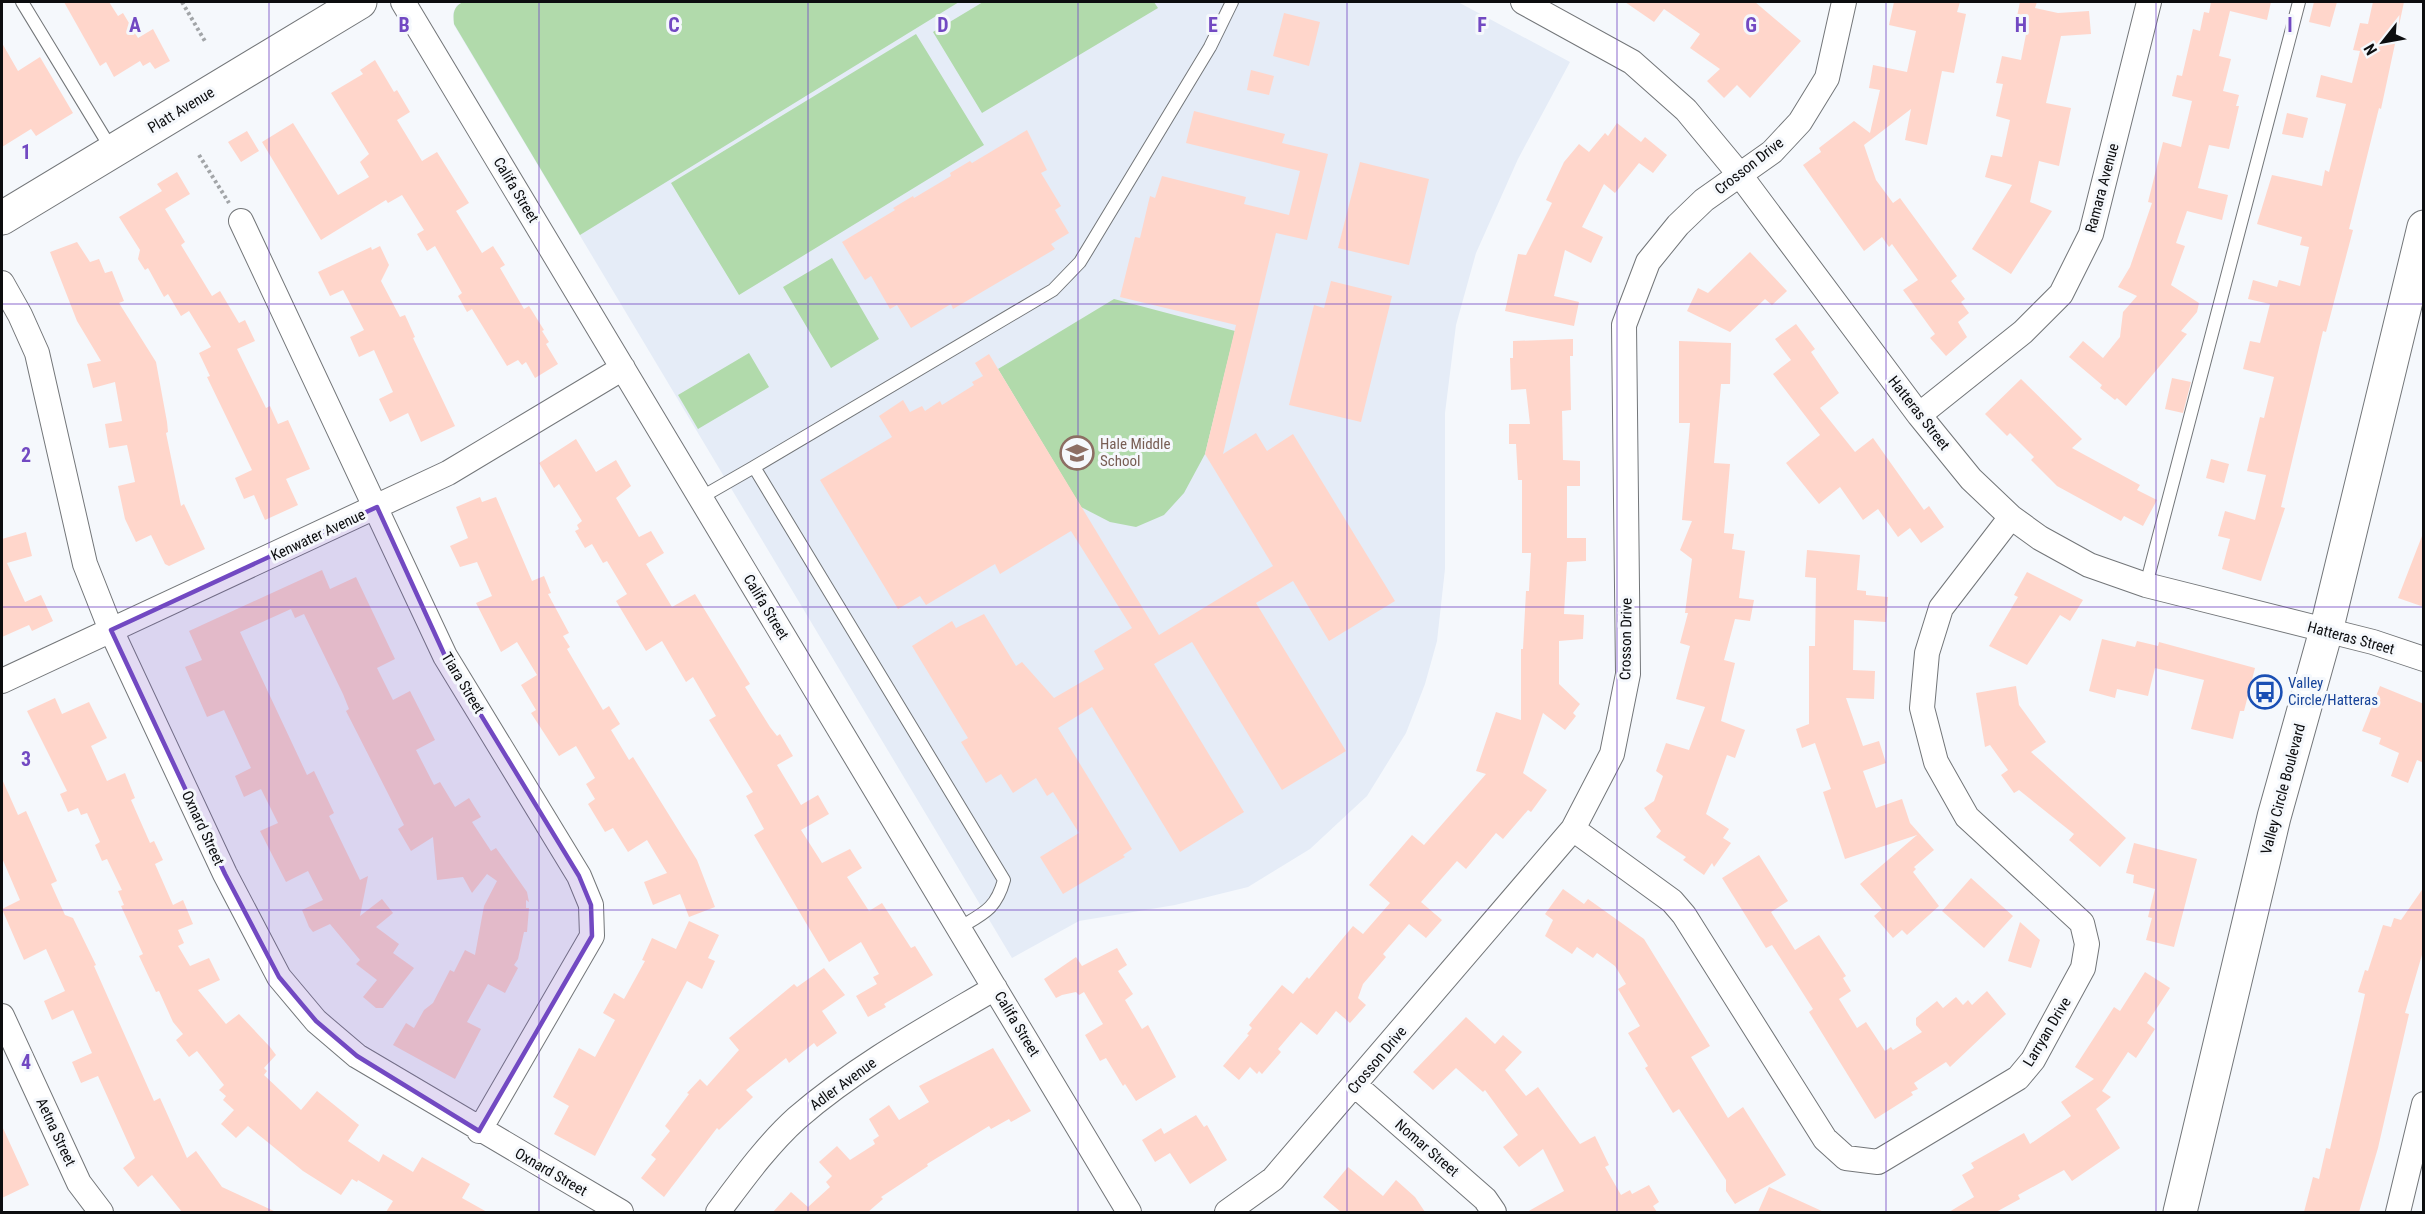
<svg xmlns="http://www.w3.org/2000/svg" width="2425" height="1214" viewBox="0 0 2425 1214" font-family="'Roboto Condensed',sans-serif">
	<style>
		.built { fill: #e5ecf7 }
		.green { fill: #b1daab }
		.building { fill: #ffd6cb }
		.lines { fill: none; stroke-linecap: round; stroke-linejoin: round }
		.lane-casing { stroke: #737679; stroke-width: 14 }
		.street-casing { stroke: #737679; stroke-width: 26 }
		.secondary-casing { stroke: #737679; stroke-width: 35 }
		.path { stroke: #a2a5a8; stroke-width: 4; stroke-dasharray: 3 3; stroke-linecap: butt }
		.lane { stroke: #fff; stroke-width: 12 }
		.street { stroke: #fff; stroke-width: 24 }
		.secondary { stroke: #fff; stroke-width: 33 }
		.marked { fill: #7249c2; fill-opacity: 0.2; stroke: #7249c2; stroke-width: 4.5; stroke-linejoin: round }
		.grid { fill: none; stroke: #7249c2; stroke-width: 1.5; stroke-opacity: 0.55 }
		.labels { text-anchor: middle; dominant-baseline: central; stroke-width: 6; stroke-linejoin: round; paint-order: stroke }
		.street-label { font-size: 15px; fill: #0c0d0f; stroke: #f5f8fc }
		.education-label { font-size: 15px; fill: #785e54; stroke: #f5f8fc; text-anchor: start }
		.transit-label { font-size: 15px; fill: #164399; stroke: #f5f8fc; text-anchor: start }
		.grid-label { font-size: 20px; text-anchor: middle; font-weight: bold; fill: #7249c2; stroke: #f5f8fc; stroke-width: 6; stroke-linejoin: round; paint-order: stroke }
	</style>
	<rect width="100%" height="100%" fill="#f5f8fc"/>
	<!-- built -->
	<path class="built" d="M463,2H1458L1570,62L1518,159L1476,253L1456,325L1445,413V569L1437,641L1425,684L1406,733L1367,796L1310,849L1248,887L1175,905L1079,921L1012,958L454,25L453,13L457,5Z"/>
	<!-- green -->
	<path class="green" d="M463,2H959L580,235L454,24C453,14 453,7 463,2Z
		M983,2H1154L1158,8L982,113L933,32Z
		M916,34L984,145L739,295L671,183Z
		M832,258L879,339L831,368L783,287Z
		M1114,299L1235,331L1205,454L1184,493L1164,515L1136,527L1110,522L1081,507L998,369Z
		M749,353L769,387L698,429L678,395Z"/>
	<!-- building -->
	<path class="building" d="M64,2H109L118,16L123,13L138,38L153,29L170,61L155,69L150,62L143,66L140,61L114,77L106,62L100,66Z
		M1625,2H1755L1801,41L1750,98L1737,85L1724,98L1707,81L1720,69L1690,48L1700,34L1664,9L1654,22Z
		M1894,2H1960L1957,12L1966,14L1954,73L1942,71L1927,145L1905,140L1911,109L1864,145L1876,180L1893,203L1900,198L1957,276L1951,281L1965,299L1961,302L1969,313L1958,322L1967,337L1946,356L1930,338L1935,334L1903,290L1918,280L1892,244L1889,247L1882,237L1864,251L1803,165L1821,152L1819,148L1854,121L1870,133L1880,90L1869,88L1873,65L1907,72L1916,31L1889,25Z
		M2020,2H2037L2035,8L2058,13L2089,11L2091,34L2061,36L2046,103L2071,108L2059,166L2039,161L2030,202L2052,211L2011,274L1972,249L2012,185L1985,177L1991,155L2002,157L2010,120L1996,116L2003,84L1996,83L2002,56L2021,60L2028,24L2016,21Z
		M2211,2H2271L2267,20L2230,11L2219,56L2231,59L2223,91L2239,95L2236,106H2239L2229,149L2209,145L2198,188L2228,195L2222,220L2187,211L2176,243L2185,246L2171,285L2199,303L2197,312L2181,331L2187,334L2126,406L2117,398L2115,400L2100,388L2102,385L2069,357L2083,341L2103,358L2120,337L2123,312L2137,296L2118,287L2130,267L2152,203L2148,202L2163,142L2181,147L2192,101L2172,96L2177,75L2182,76L2193,29L2200,31L2204,12L2209,13Z
		M2314,2H2337L2330,27L2309,22Z
		M2373,2H2404L2381,109L2379,108L2349,229L2353,230L2326,332L2323,331L2281,507L2285,508L2261,581L2222,569L2230,539L2218,536L2225,511L2255,520L2266,475L2247,471L2260,417L2264,418L2274,377L2243,369L2250,341L2260,343L2270,304L2248,299L2253,280L2277,287L2279,280L2300,286L2309,247L2300,245L2302,237L2257,224L2272,175L2322,186L2325,170L2329,172L2346,104L2316,97L2321,75L2352,83L2360,51L2353,50L2360,23L2368,24Z
		M1284,13L1320,22L1309,66L1273,56Z
		M2,43L18,71L40,57L73,113L36,136L31,129L2,147Z
		M375,60L394,92L397,90L410,112L397,120L422,161L437,152L469,203L456,211L482,253L493,246L505,265L500,268L524,309L529,306L544,330L542,331L549,342L546,344L558,364L535,378L526,362L522,365L518,360L507,366L472,309L467,312L458,296L462,293L435,246L427,251L417,234L424,230L402,195L388,203L386,200L321,240L262,142L293,123L338,195L369,177L360,162L369,154L331,93L363,74L360,70Z
		M1251,70L1274,76L1269,95L1247,90Z
		M1194,111L1285,134L1282,143L1328,154L1307,240L1276,233L1223,454L1256,433L1267,451L1293,434L1395,601L1329,641L1293,581L1256,603L1346,751L1282,790L1192,642L1154,664L1244,812L1180,852L1092,707L1058,728L1132,849L1123,855L1125,857L1063,894L1040,857L1079,833L1053,792L1047,796L1036,778L1013,793L1001,774L986,783L961,742L968,738L912,646L952,621L956,628L984,614L1016,666L1022,662L1054,698L1104,669L1094,651L1132,628L1071,531L1000,574L995,564L926,605L920,596L898,609L820,480L892,437L879,416L903,400L910,412L922,406L925,411L940,401L942,405L974,385L972,382L983,376L975,363L989,354L1159,635L1273,566L1205,454L1236,325L1120,297L1135,237L1140,238L1150,196L1155,198L1162,176L1246,197L1244,204L1289,215L1300,171L1186,143Z
		M2287,113L2308,118L2303,138L2282,134Z
		M1617,123L1641,142L1645,137L1667,155L1653,173L1639,163L1615,193L1604,184L1582,227L1603,237L1591,263L1565,250L1554,296L1579,302L1574,326L1505,311L1518,254L1526,255L1552,203L1546,200L1564,162L1579,144L1589,152L1605,133L1608,136Z
		M1027,130L1047,170L1041,173L1061,206L1055,210L1069,233L1051,244L1055,249L953,309L951,304L911,328L897,305L890,309L871,276L865,280L842,242L895,210L893,208L913,196L914,198L951,176L950,173L970,161L972,163Z
		M247,131L259,151L241,162L228,142Z
		M1360,162L1429,179L1409,265L1338,248Z
		M177,172L190,194L165,209L185,242L181,245L212,296L220,291L239,323L245,320L255,341L237,349L266,408L270,406L278,424L288,420L310,469L286,479L298,505L265,520L254,495L244,499L235,478L252,470L207,377L210,376L199,353L211,347L189,311L181,316L168,294L164,297L148,268L145,270L138,259L140,250L119,217L162,191L157,184Z
		M77,242L90,262L99,259L105,273L112,271L124,301L119,303L156,362L167,422L168,432L166,433L181,506L184,504L205,549L169,566L165,564L151,535L136,542L125,519L118,486L135,482L127,445L109,448L105,424L122,421L115,382L93,388L87,364L101,361L77,321L50,252Z
		M380,246L389,265L381,281L400,317L405,315L415,337L413,338L455,426L421,442L408,413L390,422L379,399L393,392L374,350L359,357L350,337L364,330L343,290L330,296L318,272L371,247L372,250Z
		M1750,252L1787,291L1772,305L1765,299L1730,332L1687,311L1698,288L1708,293Z
		M1331,281L1392,296L1361,422L1289,405L1314,305L1324,308Z
		M1796,324L1815,349L1811,352L1839,393L1820,408L1855,452L1873,438L1924,510L1929,506L1944,527L1921,543L1910,528L1898,537L1878,509L1863,520L1840,487L1819,504L1786,463L1820,435L1773,374L1791,360L1775,339Z
		M1573,339V356H1570L1571,410L1562,411L1563,460L1580,461V486H1567V538H1586V561L1567,562L1564,614L1584,615L1583,639L1559,641V684L1580,704L1573,713L1576,716L1565,730L1543,713L1523,773L1547,790L1531,812L1528,810L1503,839L1496,833L1466,869L1457,861L1421,902L1442,920L1426,938L1409,924L1383,954L1386,957L1363,984L1358,998L1366,1005L1350,1023L1336,1011L1317,1035L1301,1022L1278,1049L1281,1052L1262,1074L1259,1071L1257,1074L1250,1067L1239,1080L1223,1066L1249,1035L1247,1034L1252,1028L1249,1025L1282,985L1293,994L1307,977L1309,979L1353,926L1363,934L1390,903L1369,885L1412,835L1424,845L1486,774L1476,771L1496,712L1521,720V649H1523L1526,591H1529L1531,553H1522V480H1518L1516,444H1509V424H1530L1526,389L1511,390L1510,358H1513V341Z
		M1679,341L1731,343L1730,384H1721L1714,463L1730,464L1724,533L1734,534L1732,549L1745,551L1739,598L1754,600L1750,621L1735,619L1724,660L1735,663L1721,721L1745,730L1735,758L1727,755L1706,814L1729,829L1723,838L1731,843L1714,867L1712,863L1704,875L1683,860L1686,857L1656,837L1661,831L1644,808L1654,801L1663,776L1656,771L1666,743L1689,750L1705,707L1676,699L1690,646L1680,643L1688,613H1685L1692,559L1680,550L1692,521L1682,520L1690,423H1679Z
		M2172,378L2191,382L2183,413L2165,409Z
		M2021,379L2082,439L2072,448L2140,485L2137,490L2157,500L2143,526L2124,516L2121,521L2057,486L2031,460L2034,457L2010,433L2007,436L1985,414Z
		M576,439L596,472L616,460L631,486L616,498L639,537L651,531L664,553L646,564L672,607L695,594L750,684L745,687L770,727L777,736L780,734L793,756L777,765L801,805L818,795L829,814L801,830L822,863L850,849L862,868L847,877L869,911L882,903L911,948L915,946L933,975L884,1004L886,1007L868,1017L856,996L877,984L873,977L879,974L861,942L829,962L754,835L764,829L746,796L753,792L709,720L716,716L693,677L686,682L662,641L646,651L616,601L627,594L607,561L603,563L592,544L585,548L575,531L579,529L577,525L582,521L559,484L554,488L539,463Z
		M2211,459L2229,464L2224,483L2206,478Z
		M480,497L482,502L496,497L532,581L544,576L551,593L548,594L569,633L563,636L570,647L567,649L603,710L609,706L620,724L611,730L629,760L633,757L697,860L715,907L689,917L680,894L653,905L644,882L667,873L647,840L628,852L613,828L605,832L588,804L595,799L586,784L595,778L576,746L559,756L531,713L536,710L521,685L537,675L517,642L501,652L476,603L492,596L477,562L460,567L450,546L468,538L456,507Z
		M26,532L32,556L7,563L25,602L41,595L53,621L32,631L29,625L2,637V539Z
		M2422,536H2424V607L2398,598Z
		M1807,550L1860,555L1857,590L1866,591V595L1888,597L1886,622L1854,620L1853,670L1875,671L1874,699L1846,698L1863,746L1879,741L1886,763L1863,771L1876,808L1902,799L1910,823L1934,850L1914,867L1916,869L1913,872L1939,906L1907,935L1902,930L1893,938L1874,916L1882,909L1860,884L1917,835L1845,859L1823,792L1831,789L1815,743L1802,748L1796,729L1809,724V646H1815L1816,578L1805,577Z
		M322,570L330,589L356,577L395,659L377,668L393,700L410,691L435,740L416,750L434,785L440,782L455,807L469,798L481,817L472,822L491,851L496,848L527,892L529,902L526,900V908H529L527,932H524L518,959L514,965L518,968L505,993L488,984L467,1022L481,1029L455,1079L393,1045L406,1023L414,1028L424,1010L433,1003L450,970L454,972L465,950L475,955L484,906L497,881L487,874L472,893L463,877L437,880L433,837L411,851L398,829L404,825L346,711L349,709L343,694L304,614L295,618L291,609L240,632L307,775L314,771L334,813L329,816L360,880L368,876L360,916L382,899L393,913L376,927L399,944L393,953L414,968L383,1008H376L363,997L377,980L356,964L360,960L330,924L313,932L309,927L302,910L323,900L308,871L286,882L260,831L278,823L261,789L244,797L235,776L251,768L224,710L207,717L185,667L202,660L189,631Z
		M2027,572L2083,600L2070,621L2060,615L2027,665L1989,646L2018,597L2014,595Z
		M2102,639L2135,647L2137,641L2158,646L2159,642L2255,668L2244,711H2240L2233,739L2191,729L2204,680L2155,668L2148,696L2117,689L2115,698L2089,691Z
		M2016,686L2019,705L2046,742L2031,752L2126,838L2100,867L2069,840L2074,834L2019,790L2014,793L2001,775L2008,770L1990,745L1985,747L1976,693Z
		M2380,686L2424,704V763L2417,760L2408,783L2391,776L2399,753L2379,744L2381,738L2362,731Z
		M55,698L62,714L89,702L107,738L91,746L107,781L125,773L135,798L131,800L150,843L154,841L163,860L155,864L173,905L183,900L193,924L178,930L184,943L178,946L190,966L209,958L220,980L198,990L226,1024L239,1014L270,1047L276,1055L264,1068L267,1071L264,1075L301,1110L317,1091L359,1125L348,1141L379,1162L383,1154L413,1172L422,1157L470,1184L462,1198L487,1212H386L393,1201L358,1180L357,1182L352,1179L341,1195L303,1171L248,1126L236,1138L221,1124L234,1110L223,1100L226,1096L219,1090L224,1085L197,1051L189,1057L176,1040L183,1034L173,1022L159,991L156,992L139,956L143,954L121,906L124,905L118,891L122,890L107,859L102,861L95,845L100,842L87,813L81,815L78,808L68,812L60,794L67,791L27,711Z
		M2,779L18,815L26,811L57,881L51,884L65,915L73,918L96,965L94,966L154,1101L160,1098L187,1158L196,1151L222,1187L276,1212H182L152,1175L138,1187L123,1168L135,1158L98,1076L81,1083L72,1062L92,1053L73,1010L52,1020L44,1001L65,991L46,949L24,960L2,909L20,900L2,858Z
		M2134,843L2197,859L2174,947L2146,940L2152,918L2148,917L2155,889L2133,883L2134,875L2126,873Z
		M1759,855L1788,901L1771,912L1795,950L1819,935L1846,976L1843,978L1851,991L1839,999L1857,1028L1866,1022L1885,1051L1891,1047L1893,1050L1922,1032L1916,1025V1018L1937,1001L1943,1008L1956,997L1963,1005L1968,1000L1972,1005L1987,991L2006,1014L1950,1067L1946,1062L1914,1083L1918,1089L1911,1092L1913,1095L1875,1119L1809,1012L1813,1009L1772,945L1766,948L1722,878Z
		M1971,878L2013,916L1984,948L1942,911Z
		M2424,887V948L2405,1013L2409,1014L2378,1148L2359,1212H2304L2313,1177L2319,1179L2326,1148L2330,1149L2365,994L2358,992L2365,970L2368,971L2383,925L2391,927L2394,918L2401,920Z
		M1563,889L1584,904L1588,899L1644,939L1710,1046L1691,1057L1728,1118L1743,1107L1786,1175L1735,1204L1726,1191V1180L1679,1109L1673,1113L1645,1068L1648,1066L1628,1033L1640,1026L1618,989L1626,984L1615,966L1597,953L1593,958L1577,947L1572,954L1545,936L1553,920L1545,914Z
		M689,921L719,935L708,958L715,961L702,989L687,981L595,1156L554,1134L569,1106L553,1097L579,1048L595,1057L615,1020L603,1013L614,993L624,999L645,961L642,960L652,938L676,949Z
		M2020,922L2040,940L2031,968L2008,961Z
		M1117,948L1127,965L1118,971L1133,994L1125,1000L1142,1029L1148,1025L1176,1077L1136,1101L1125,1084L1123,1086L1106,1058L1100,1061L1085,1035L1103,1024L1084,992L1079,995L1076,992L1062,995L1056,998L1044,979L1076,957L1082,966Z
		M824,968L845,995L822,1011L837,1033L817,1047L814,1043L789,1063L786,1058L746,1090L753,1097L719,1130L717,1128L664,1197L641,1178L656,1159L651,1155L670,1131L665,1126L689,1094L687,1093L700,1079L707,1086L739,1050L729,1038L794,984L797,987Z
		M2145,972L2170,988L2147,1023L2155,1029L2136,1058L2128,1052L2102,1091L2111,1097L2096,1109L2120,1148L2072,1181L2064,1170L2018,1195L2020,1199L1996,1212H1949L1974,1197L1962,1175L1974,1168L1971,1163L2024,1133L2030,1144L2071,1116L2061,1102L2094,1079L2075,1067L2114,1007L2120,1011Z
		M1466,1017L1495,1044L1503,1035L1522,1052L1505,1070L1526,1096L1538,1087L1580,1144L1595,1136L1609,1165L1605,1167L1621,1195L1630,1190L1632,1194L1649,1185L1659,1202L1653,1206L1657,1212H1527L1564,1191L1543,1149L1519,1167L1503,1147L1518,1135L1485,1090L1483,1092L1456,1068L1433,1090L1413,1072Z
		M993,1048L1031,1111L1011,1122L1009,1119L991,1129L989,1126L927,1164L928,1166L881,1197L883,1199L868,1212H773L791,1192L808,1207L830,1187L826,1182L832,1176L819,1162L837,1146L850,1160L875,1144L873,1140L879,1136L869,1119L889,1105L899,1120L929,1102L919,1086Z
		M1196,1115L1204,1127L1207,1125L1227,1160L1190,1184L1170,1153L1155,1162L1142,1140L1161,1128L1164,1134Z
		M2,1126L29,1185L2,1198Z
		M1348,1167L1383,1196L1396,1180L1415,1197L1425,1212H1341L1323,1197Z
		M1769,1187L1824,1212H1758Z"/>
	<g class="lines">
		<defs>
			<path id="lane" d="M22,2L112,150
				M754,467L1053,290L1080,262L1210,47L1232,2
				M700,498L754,467L1004,880C996,909 984,913 959,928
				M2146,585L2299,2"/>
			<path id="street" d="M403,2L1129,1212
				M1523,2L1632,62L1686,110L1740,175L1919,415L1971,479L2011,517L2040,538L2089,565L2146,585L2373,642L2424,659
				M241,221L445,656L579,876L591,905L592,936L479,1131
				M2,283L20,315L37,353L85,564L111,630L225,874L279,977L316,1021L357,1056L621,1212
				M1919,415L2023,332L2061,294L2091,234L2149,2
				M2,681L448,473L623,368
				M1573,829L1672,901L1684,915L1825,1139L1846,1158L1878,1162L2018,1078L2033,1060L2083,968L2087,944L2082,923L1967,817L1936,762L1922,708L1927,653L1941,608L2011,517
				M2,1016L79,1183L101,1212
				M1356,1086L1485,1199L1494,1212
				M718,1212C742,1180 767,1145 797,1118C857,1066 927,1028 995,988
				M1227,1212L1273,1179L1573,829L1612,754L1628,674L1624,325L1648,262L1678,225L1704,200L1772,152L1800,122L1827,78L1844,2
				M2398,1212L2424,1104"/>
			<path id="secondary" d="M2,218L360,2
				M2180,1212L2274,817L2326,631L2424,227"/>
		</defs>
		<!-- lane casing -->
		<use href="#lane" class="lane-casing"/>
		<!-- street casing -->
		<use href="#street" class="street-casing"/>
		<!-- secondary casing -->
		<use href="#secondary" class="secondary-casing"/>
		<!-- path -->
		<path class="path" d="M182,2L206,43
			M199,155L229,203"/>
		<!-- lane -->
		<use href="#lane" class="lane"/>
		<!-- street -->
		<use href="#street" class="street"/>
		<!-- secondary -->
		<use href="#secondary" class="secondary"/>
	</g>
	<!-- marked area -->
	<path class="marked" d="M377,507L445,656L579,876L591,905L592,936L479,1131L357,1056L316,1021L279,977L225,874L111,630Z"/>
	<!-- grid -->
	<path class="grid" d="M269,2V1212M539,2V1212M808,2V1212M1078,2V1212M1347,2V1212M1617,2V1212M1886,2V1212M2156,2V1212M2,304H2424M2,607H2424M2,910H2424"/>
	<!-- icons -->
	<defs>
		<symbol id="school-ring" viewBox="-11 -11 22 22"><circle r="9.5" fill="#f5f8fc" stroke="#8d6e63" stroke-width="1.5"/><path d="M0-5L7-2L0 1L-7-2ZM-4 1L0 2.5L4 1V4Q0 6-4 4Z" fill="#8d6e63"/></symbol>
		<symbol id="bus-ring" viewBox="-11 -11 22 22"><circle r="9.5" fill="#f5f8fc" stroke="#1a4fb4" stroke-width="1.5"/><path d="M-5-6H5V4H4V6H2V4H-2V6H-4V4H-5ZM-3.5-4V0h7V-4ZM-3.5 1.2v1.5H-2V1.2ZM2 1.2v1.5H3.5V1.2Z" fill="#1a4fb4"/></symbol>
	</defs>
	<g fill-rule="evenodd">
		<use href="#school-ring" x="1058" y="434" width="38" height="38"/>
		<use href="#bus-ring" x="2246" y="673" width="38" height="38"/>
	</g>
	<g class="labels">
		<!-- street labels -->
		<g class="street-label">
			<text transform="translate(181 110) rotate(-31)">Platt Avenue</text>
			<text transform="translate(1749 166) rotate(-38)">Crosson Drive</text>
			<text transform="translate(2102 188) rotate(-75)">Ramara Avenue</text>
			<text transform="translate(516 190) rotate(59)">Califa Street</text>
			<text transform="translate(1919 413) rotate(52)">Hatteras Street</text>
			<text transform="translate(318 535) rotate(-25)">Kenwater Avenue</text>
			<text transform="translate(766 607) rotate(59)">Califa Street</text>
			<text transform="translate(2351 638) rotate(15)">Hatteras Street</text>
			<text transform="translate(1626 639) rotate(-89)">Crosson Drive</text>
			<text transform="translate(463 683) rotate(59)">Tiara Street</text>
			<text transform="translate(2283 789) rotate(-75)">Valley Circle Boulevard</text>
			<text transform="translate(203 828) rotate(65)">Oxnard Street</text>
			<text transform="translate(1017 1024) rotate(59)">Califa Street</text>
			<text transform="translate(2047 1032) rotate(-59)">Larryan Drive</text>
			<text transform="translate(1377 1060) rotate(-50)">Crosson Drive</text>
			<text transform="translate(843 1084) rotate(-36)">Adler Avenue</text>
			<text transform="translate(56 1132) rotate(65)">Aetna Street</text>
			<text transform="translate(1427 1148) rotate(41)">Nomar Street</text>
			<text transform="translate(551 1172) rotate(30)">Oxnard Street</text>
		</g>
		<!-- education labels -->
		<g class="education-label">
			<text x="1100" y="444">Hale Middle<tspan x="1100" dy="17">School</tspan></text>
		</g>
		<!-- transit labels -->
		<g class="transit-label">
			<text x="2288" y="683">Valley<tspan x="2288" dy="17">Circle/Hatteras</tspan></text>
		</g>
	</g>
	<g class="grid-label">
		<text x="135" y="32">A</text>
		<text x="404" y="32">B</text>
		<text x="674" y="32">C</text>
		<text x="943" y="32">D</text>
		<text x="1213" y="32">E</text>
		<text x="1482" y="32">F</text>
		<text x="1751" y="32">G</text>
		<text x="2021" y="32">H</text>
		<text x="2290" y="32">I</text>
		<text x="26" y="159">1</text>
		<text x="26" y="462">2</text>
		<text x="26" y="766">3</text>
		<text x="26" y="1069">4</text>
	</g>
	<!-- border -->
	<rect width="2425" height="1214" fill="none" stroke="#0c0d0f" stroke-width="6"/>
	<!-- north arrow -->
	<g transform="translate(2383 42) rotate(239)" stroke="#f5f8fc" stroke-width="4.5" paint-order="stroke">
	<path d="M0-4.5L10 22L0 15L-10 22Z" fill="#0c0d0f"/>
	<text y="-9" font-size="16" font-weight="bold" text-anchor="middle" fill="#0c0d0f">N</text>
	</g>
</svg>
